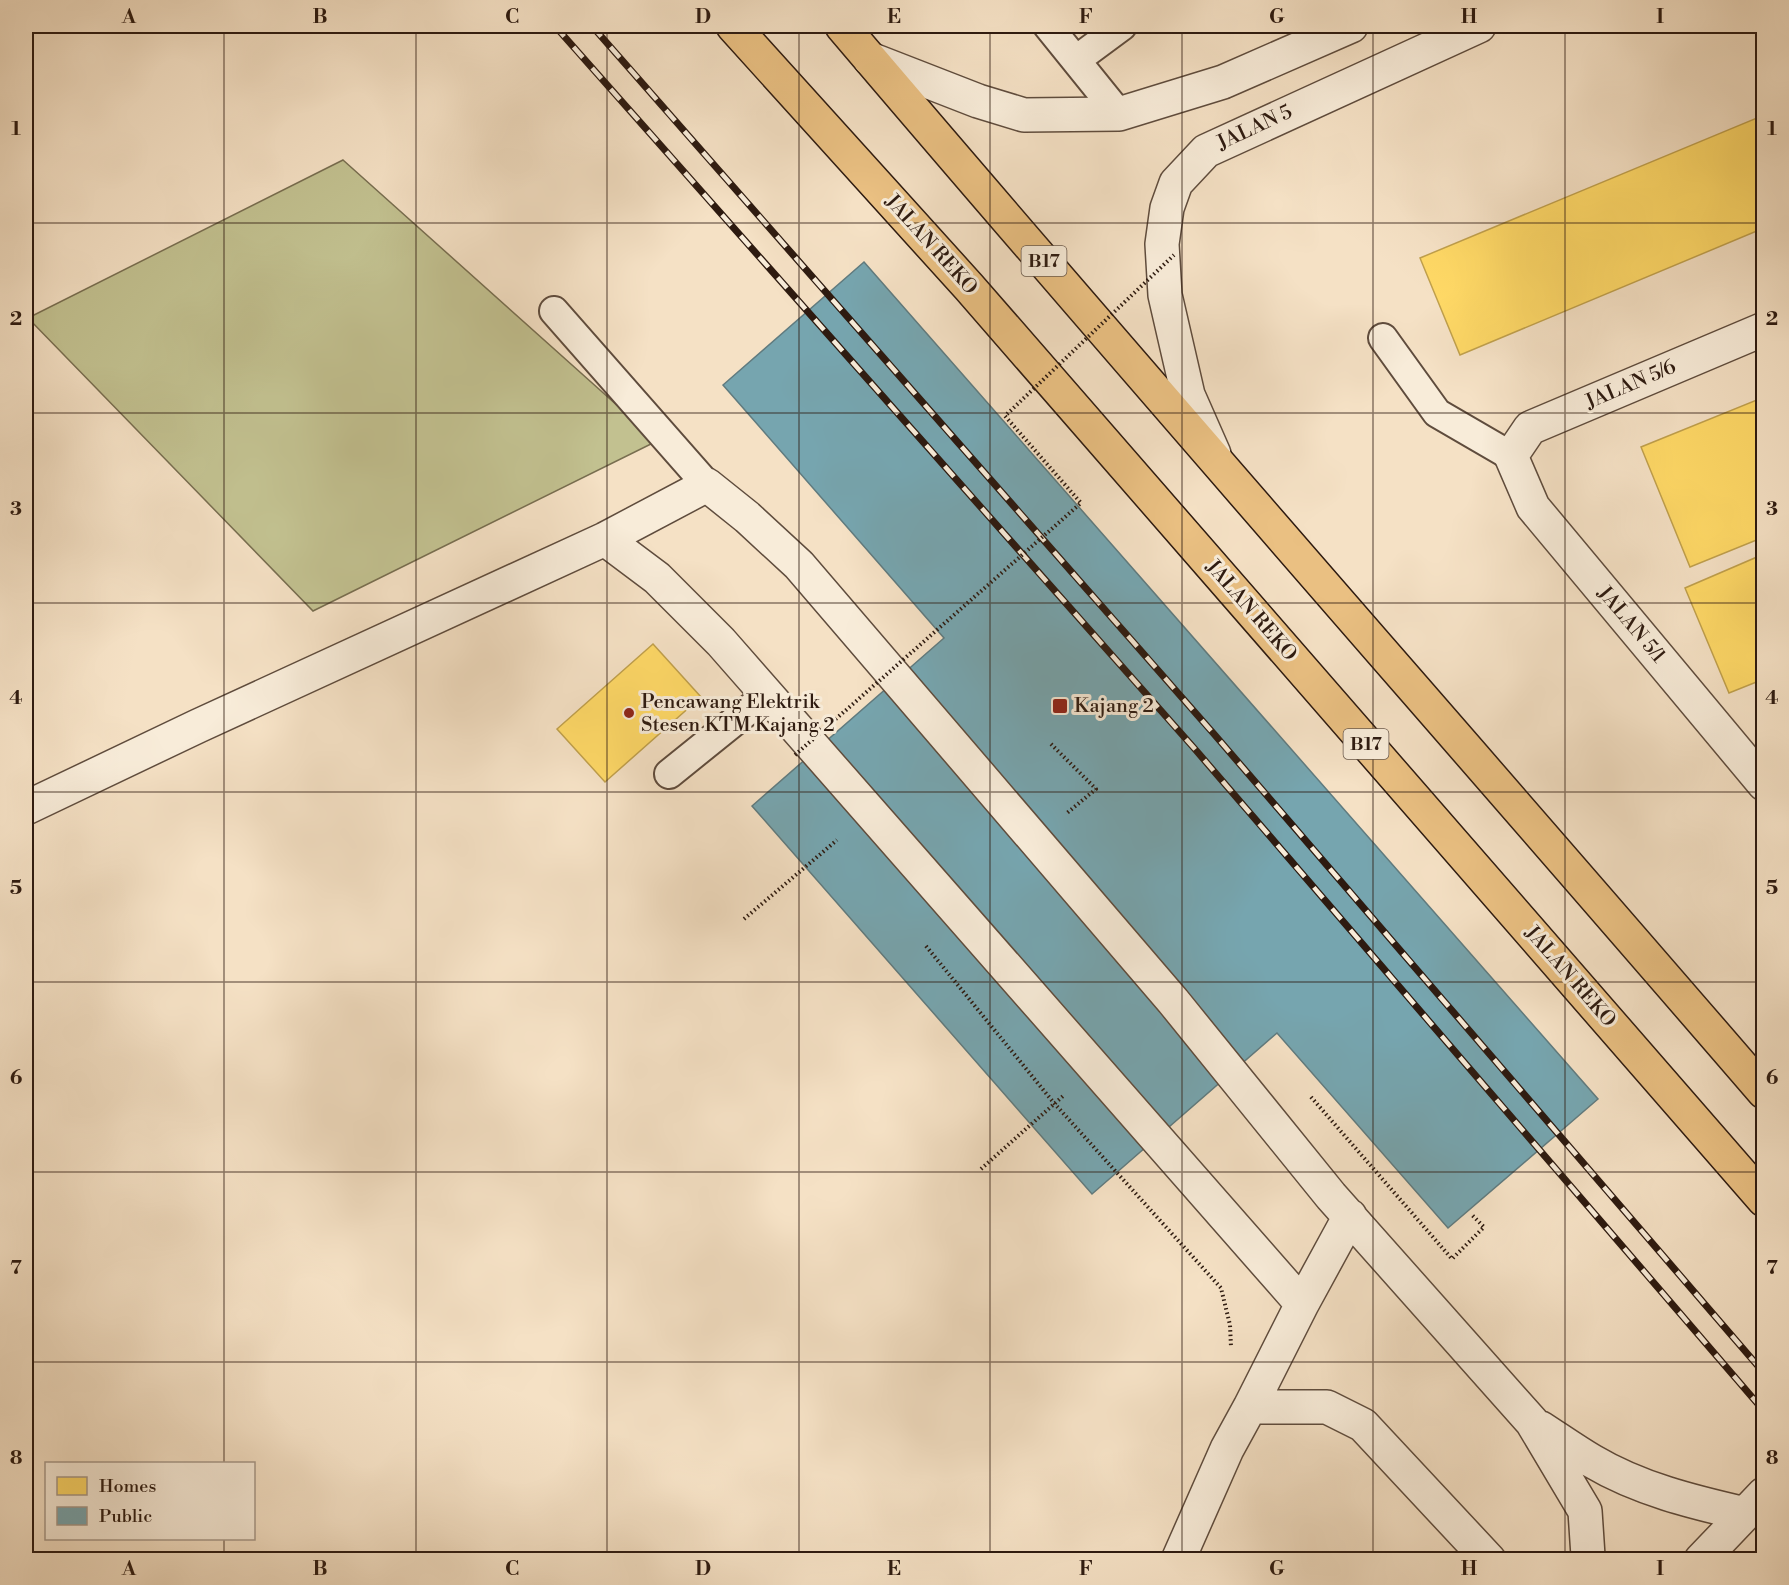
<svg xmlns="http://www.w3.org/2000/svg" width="1789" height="1585" viewBox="0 0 1789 1585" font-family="'Libre Bodoni',serif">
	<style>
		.green { fill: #c2c190; stroke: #786e50; stroke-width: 1.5 }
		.homes { fill: #ffd966; stroke: #c0a04c; stroke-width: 1.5 }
		.public { fill: #76a5af; stroke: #607b7f; stroke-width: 1.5 }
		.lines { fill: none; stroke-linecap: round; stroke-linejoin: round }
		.lane-casing { stroke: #5f4c3d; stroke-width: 32 }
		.street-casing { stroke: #5f4c3d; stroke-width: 36 }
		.primary-casing { stroke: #2d1a10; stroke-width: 36 }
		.path { stroke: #2d1a10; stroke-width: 4; stroke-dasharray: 1.5 3; stroke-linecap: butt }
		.lane { stroke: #f8ecd9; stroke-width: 28 }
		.street { stroke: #f8ecd9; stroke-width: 33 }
		.primary { stroke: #eac082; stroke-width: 33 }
		.rail-casing { stroke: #2d1a10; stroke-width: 7 }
		.rail { stroke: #f8ecd9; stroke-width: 4.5; stroke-dasharray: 14; stroke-linecap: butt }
		.path-bridge { stroke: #2d1a10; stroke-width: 4; stroke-dasharray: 1.5 3; stroke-linecap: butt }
		.grid { fill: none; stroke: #2d1a10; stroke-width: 1.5; stroke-opacity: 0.55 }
		.poi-dot { fill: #8f2418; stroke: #f8ecd9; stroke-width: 2 }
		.labels { text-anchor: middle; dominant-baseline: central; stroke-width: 6; stroke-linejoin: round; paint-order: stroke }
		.shield { fill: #f8ecd9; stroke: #6a594c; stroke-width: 1.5 }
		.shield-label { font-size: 18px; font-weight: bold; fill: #2d1a10 }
		.street-label { font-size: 20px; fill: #2d1a10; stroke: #f8ecd9 }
		.poi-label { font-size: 20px; fill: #2d1a10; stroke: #f8ecd9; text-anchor: start }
		.neatline { fill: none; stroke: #2d1a10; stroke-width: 2 }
		.grid-label { font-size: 20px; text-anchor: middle; font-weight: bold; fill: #2d1a10 }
	</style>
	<rect width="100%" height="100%" fill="#f5e1c5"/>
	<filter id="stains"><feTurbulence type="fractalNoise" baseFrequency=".00333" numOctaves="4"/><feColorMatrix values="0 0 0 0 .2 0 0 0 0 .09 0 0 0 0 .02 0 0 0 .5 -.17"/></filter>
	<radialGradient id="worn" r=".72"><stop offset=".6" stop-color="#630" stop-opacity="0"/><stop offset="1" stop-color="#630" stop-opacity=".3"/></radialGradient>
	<!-- green -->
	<path class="green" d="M343,160L657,441L313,611L28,318Z"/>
	<!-- homes -->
	<path class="homes" d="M1764,115V228L1460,355L1420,258Z
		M1764,397V537L1690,567L1641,447Z
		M1764,554V679L1729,693L1685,588Z
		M653,644L701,697L605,782L557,729Z"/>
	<!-- public -->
	<path class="public" d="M864,262L1598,1099L1448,1228L1277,1033L1092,1194L752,806L944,638L723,385Z"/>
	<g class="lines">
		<defs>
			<path id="lane" d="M1048,26L1119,114
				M1076,60L1122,26
				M554,311L707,485
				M1383,338L1437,413L1511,456
				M669,774L767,695"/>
			<path id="street" d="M870,59L978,101L1024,115L1119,114L1223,82L1351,26
				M1764,329L1530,428L1511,456L1533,507L1764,784
				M1214,454L1188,395L1165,295L1162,244L1167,208L1176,183L1206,151L1479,26
				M605,539L657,578L721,642L1302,1304
				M26,808L198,726L605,539L707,485L747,517L799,565L1173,1001L1331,1196L1532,1422L1585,1511L1588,1556L1586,1560
				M1250,1407H1327L1363,1425L1489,1560
				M1541,1428C1558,1439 1575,1451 1592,1461C1639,1489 1693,1502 1745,1514
				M1178,1560L1227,1449L1250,1407L1302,1304L1350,1216
				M1701,1560L1764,1494"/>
			<path id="primary" d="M733,26L969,287L1764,1200
				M842,26C1146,384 1457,736 1764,1092"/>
		</defs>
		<!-- lane casing -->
		<use href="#lane" class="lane-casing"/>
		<!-- street casing -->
		<use href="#street" class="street-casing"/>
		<!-- primary casing -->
		<use href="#primary" class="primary-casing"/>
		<!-- path -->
		<path class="path" d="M1051,744L1096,789L1067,813
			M744,919L837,840
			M926,946L1054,1103L1221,1288L1230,1325L1231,1347
			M1311,1097L1452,1259L1484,1227L1471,1214
			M981,1169L1063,1096"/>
		<!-- lane -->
		<use href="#lane" class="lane"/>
		<!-- street -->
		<use href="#street" class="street"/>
		<!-- primary -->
		<use href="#primary" class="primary"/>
		<defs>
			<path id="rail" d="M555,26L1194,748L1764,1411
				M592,26L1214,734L1764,1373"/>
		</defs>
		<!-- rail casing -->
		<use href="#rail" class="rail-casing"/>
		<!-- rail -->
		<use href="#rail" class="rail"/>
		<!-- path-bridge -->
		<path class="path-bridge" d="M795,755L1081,503L1005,416L1174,255"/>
	</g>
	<!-- grid -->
	<path class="grid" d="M224,26V1464M416,26V1560M607,26V1560M799,26V1560M990,26V1560M1182,26V1560M1373,26V1560M1565,26V1560M26,223H1764M26,413H1764M26,603H1764M26,792H1764M26,982H1764M26,1172H1764M26,1362H1764M224,1538V1560"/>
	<!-- markers -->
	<g class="poi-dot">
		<rect x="1052" y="698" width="16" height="16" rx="3"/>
		<circle cx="629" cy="713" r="6"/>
	</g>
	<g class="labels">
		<!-- shield labels -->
		<g class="shield">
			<rect x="1021.5" y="246" width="45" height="30" rx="4.5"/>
			<rect x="1343.5" y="729" width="45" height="30" rx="4.5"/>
		</g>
		<g class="shield-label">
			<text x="1044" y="261">B17</text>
			<text x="1366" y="744">B17</text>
		</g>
		<!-- street labels -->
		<g class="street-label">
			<text transform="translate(1255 128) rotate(-25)">JALAN 5</text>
			<text transform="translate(931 245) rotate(48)">JALAN REKO</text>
			<text transform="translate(1631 385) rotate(-23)">JALAN 5/6</text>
			<text transform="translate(1251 611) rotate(49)">JALAN REKO</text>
			<text transform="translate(1631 625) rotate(50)">JALAN 5/1</text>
			<text transform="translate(1570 977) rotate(49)">JALAN REKO</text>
		</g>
		<!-- poi labels -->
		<g class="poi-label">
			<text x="641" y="702">Pencawang Elektrik<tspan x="641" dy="23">Stesen KTM Kajang 2</tspan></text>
			<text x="1074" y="706">Kajang 2</text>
		</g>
	</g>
	<!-- margin -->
	<rect width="1789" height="1585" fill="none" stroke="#f5e1c5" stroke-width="66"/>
	<!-- legend -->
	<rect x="45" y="1462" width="210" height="78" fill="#f8ecd9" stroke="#a79889" stroke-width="1.5"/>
	<rect x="57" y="1477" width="30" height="18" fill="#ffd966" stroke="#a79889" stroke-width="1.5"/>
	<text x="99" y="1492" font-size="18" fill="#2d1a10">Homes</text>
	<rect x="57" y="1507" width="30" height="18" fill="#76a5af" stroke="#a79889" stroke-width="1.5"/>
	<text x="99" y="1522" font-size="18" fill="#2d1a10">Public</text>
	<rect x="33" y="33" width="1723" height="1519" class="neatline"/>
	<g class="grid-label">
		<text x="129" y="23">A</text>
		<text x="320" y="23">B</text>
		<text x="512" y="23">C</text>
		<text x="703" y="23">D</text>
		<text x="894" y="23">E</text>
		<text x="1086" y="23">F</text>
		<text x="1277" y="23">G</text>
		<text x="1469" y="23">H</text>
		<text x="1660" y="23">I</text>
		<text x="16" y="135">1</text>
		<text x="1772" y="135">1</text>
		<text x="16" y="325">2</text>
		<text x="1772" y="325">2</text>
		<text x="16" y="515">3</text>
		<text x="1772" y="515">3</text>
		<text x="16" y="704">4</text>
		<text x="1772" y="704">4</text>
		<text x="16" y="894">5</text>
		<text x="1772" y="894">5</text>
		<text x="16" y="1084">6</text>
		<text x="1772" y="1084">6</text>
		<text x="16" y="1274">7</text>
		<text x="1772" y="1274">7</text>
		<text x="16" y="1464">8</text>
		<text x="1772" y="1464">8</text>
		<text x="129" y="1575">A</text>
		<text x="320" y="1575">B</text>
		<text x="512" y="1575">C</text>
		<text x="703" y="1575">D</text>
		<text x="894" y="1575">E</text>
		<text x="1086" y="1575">F</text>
		<text x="1277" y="1575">G</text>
		<text x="1469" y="1575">H</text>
		<text x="1660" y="1575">I</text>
	</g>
	<rect width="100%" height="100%" filter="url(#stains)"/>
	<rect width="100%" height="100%" fill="url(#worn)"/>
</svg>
